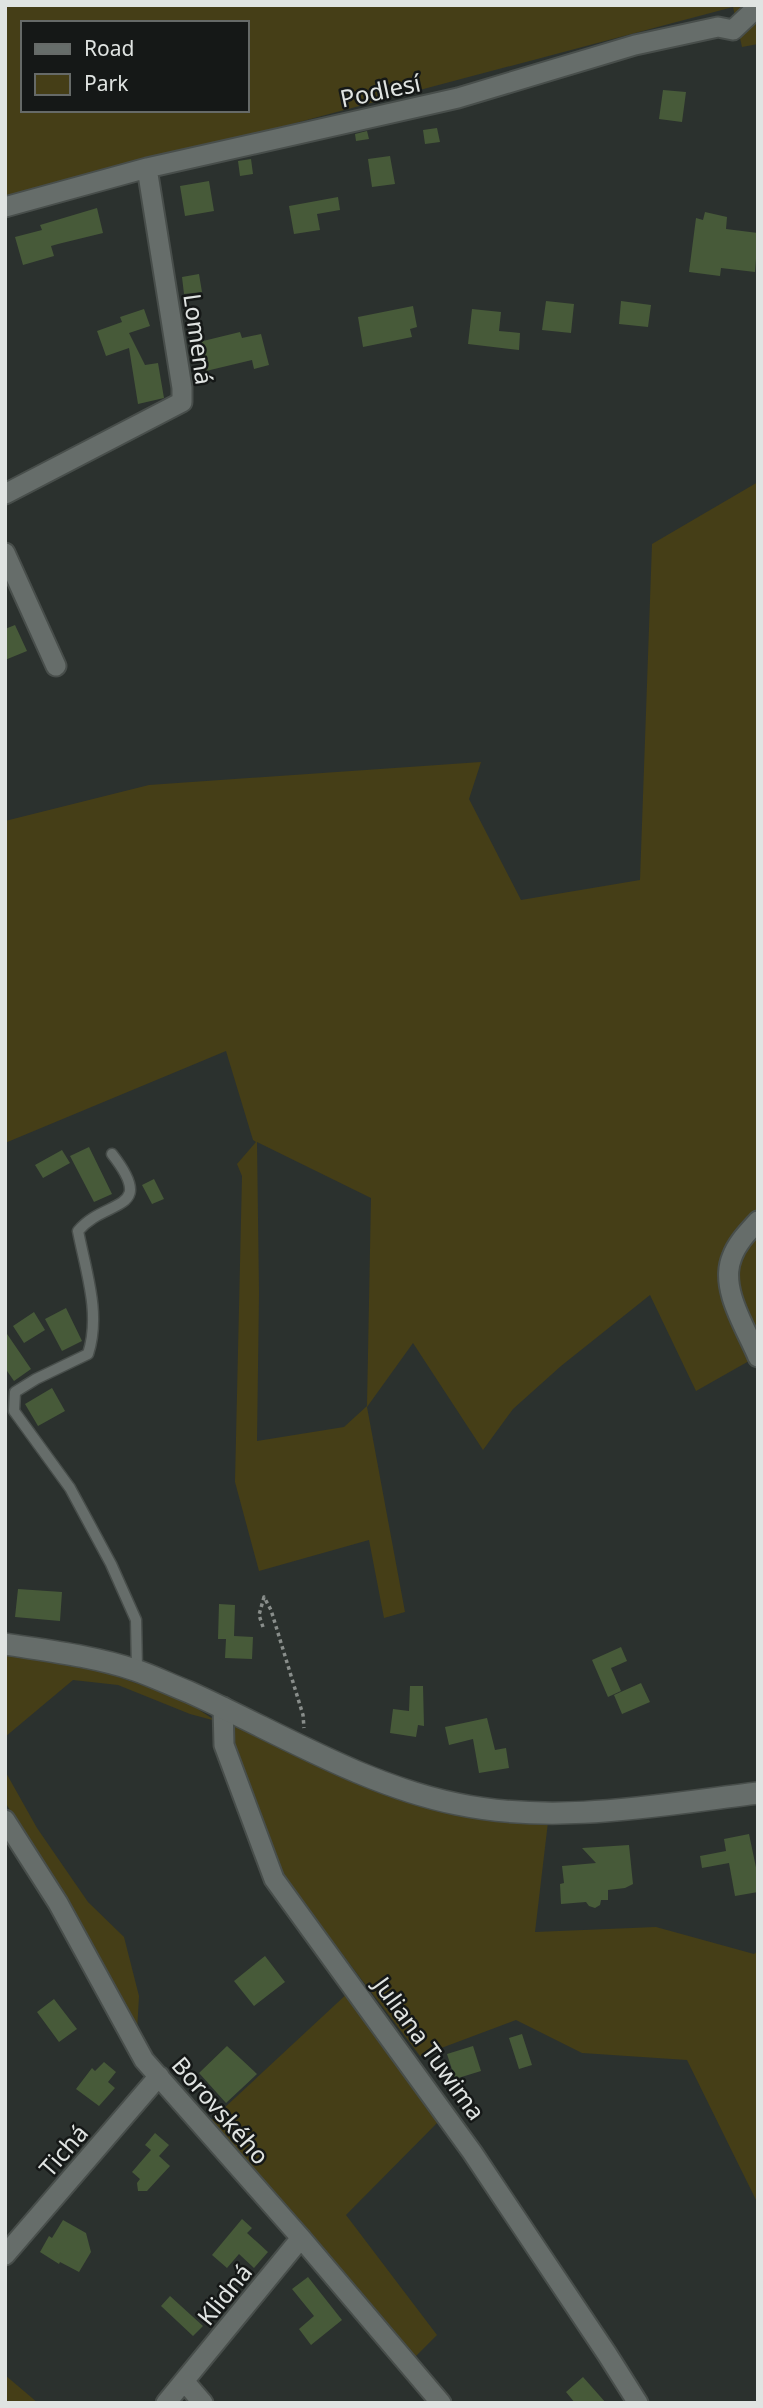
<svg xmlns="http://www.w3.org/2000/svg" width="763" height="2408" viewBox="0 0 763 2408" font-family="'Noto Sans',sans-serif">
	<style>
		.green { fill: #453e17; fill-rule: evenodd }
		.building { fill: #475a39 }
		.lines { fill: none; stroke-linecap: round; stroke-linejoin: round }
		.service-casing { stroke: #484e4b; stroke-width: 13 }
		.minor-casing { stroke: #484e4b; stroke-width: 23 }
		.tertiary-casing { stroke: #484e4b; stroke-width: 24 }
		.path { stroke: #898e8b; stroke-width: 3.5; stroke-dasharray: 3.5 3.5; stroke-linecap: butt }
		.service { stroke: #666d6a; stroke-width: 10 }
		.minor { stroke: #666d6a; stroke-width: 19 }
		.tertiary { stroke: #666d6a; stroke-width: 21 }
		.labels { text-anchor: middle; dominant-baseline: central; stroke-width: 5; stroke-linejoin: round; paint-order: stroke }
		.street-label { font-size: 24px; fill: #e0e4e2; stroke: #151817 }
	</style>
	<rect width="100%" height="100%" fill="#2b312e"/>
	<!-- green -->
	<path class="green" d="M5,5H758V44L742,47L733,7L5,200ZM23,23H247V110H23Z
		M758,482V1208L721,1262L724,1295L749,1361L696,1391L650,1295L561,1366L513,1409L483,1450L413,1343L367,1407L405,1612L384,1618L369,1540L259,1571L235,1482L242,1176L237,1164L256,1142L253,1140L226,1051L5,1143V821L149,785L481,762L469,799L521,900L640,880L652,544ZM257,1142L371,1198L367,1406L344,1427L257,1441L259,1293Z
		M758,1230V1337L738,1291L735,1260Z
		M5,1653L84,1665L184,1700L216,1721L190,1714L118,1685L73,1680L5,1737Z
		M235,1725L347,1777L548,1822L535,1932L656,1927L754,1954L758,1951V2204L687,2060L582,2053L516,2020L420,2056L278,1870L231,1742Z
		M5,1771L37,1828L88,1902L124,1937L139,1996L137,2032L83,1931L5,1802Z
		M350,1991L440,2120L346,2215L437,2335L414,2358L325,2251L208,2123Z
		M5,2375L38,2403H5Z"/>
	<!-- building -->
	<path class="building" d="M663,90L686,92L682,122L659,119Z
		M437,128L440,142L425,144L423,130Z
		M367,131L369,139L356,141L355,134Z
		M390,156L395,184L372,187L368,159Z
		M251,159L253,174L240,176L238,161Z
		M209,181L214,211L185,216L180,186Z
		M338,197L340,210L317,214L320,230L294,234L289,206Z
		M97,208L103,233L58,244L51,246L54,256L23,265L15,237L42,230L40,225Z
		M705,212L727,217L726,229L758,233L755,272L721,268L720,276L689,272L696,218L703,220Z
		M199,274L202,292L184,294L182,277Z
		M546,301L574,304L571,333L542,330Z
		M621,301L651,305L648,327L619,324Z
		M413,306L417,327L410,329L412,337L363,347L358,317Z
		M144,309L150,326L129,333L145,365L158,363L164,398L138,404L129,348L106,356L97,331L122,322L120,317Z
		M472,309L501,312L499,331L520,333L519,350L468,344Z
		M240,332L242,338L261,334L269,365L254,369L252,360L206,371L199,342Z
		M15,625L27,651L5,660V629Z
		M89,1147L112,1194L94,1202L70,1156Z
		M62,1150L70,1163L43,1178L35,1165Z
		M154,1179L164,1199L152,1204L142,1185Z
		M66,1308L82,1341L62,1351L45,1319Z
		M34,1312L45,1330L24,1343L13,1326Z
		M5,1331L31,1369L14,1381L5,1368Z
		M52,1388L65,1411L38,1426L25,1404Z
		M18,1589L62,1592L60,1621L15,1617Z
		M219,1604L235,1605L234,1636L253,1637L252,1659L225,1658L226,1639H218Z
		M621,1647L627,1661L611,1668L621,1691L608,1697L592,1660Z
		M641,1683L650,1702L622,1714L614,1695Z
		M410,1686H423L424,1726L418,1725L416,1737L390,1733L393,1709L409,1711Z
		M487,1718L495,1750L506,1748L509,1768L479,1773L473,1739L449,1745L445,1727Z
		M749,1834L758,1877V1892L735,1896L729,1863L702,1868L700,1856L726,1851L724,1839Z
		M629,1845L633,1884L625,1888L608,1890V1900H601L600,1905L595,1908L589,1906L586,1902L561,1904L560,1884L564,1883L562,1866L596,1863L582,1848Z
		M265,1956L285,1982L254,2006L234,1981Z
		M54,1999L77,2029L59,2042L37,2012Z
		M522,2034L532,2065L519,2069L509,2038Z
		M227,2046L257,2074L226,2103L199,2073Z
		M473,2046L481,2071L455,2079L447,2054Z
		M104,2062L116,2072L108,2082L115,2088L99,2106L76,2089L92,2068L95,2071Z
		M155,2133L169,2145L159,2156L170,2166L147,2191H138L137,2183L140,2179L132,2172L151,2150L145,2145Z
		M242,2219L252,2228L247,2233L268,2252L254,2268L239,2254L227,2268L212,2255Z
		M63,2220L86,2233L91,2252L79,2272L60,2262L59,2264L40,2252L49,2236L52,2238Z
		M308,2277L342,2320L311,2345L299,2329L314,2316L292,2289Z
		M170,2296L203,2326L193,2336L161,2306Z
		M583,2377L606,2403H575L566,2392Z"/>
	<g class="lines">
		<defs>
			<path id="service" d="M112,1154C158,1213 105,1198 78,1231C86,1272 101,1314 88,1354L36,1379L15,1392L14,1411L70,1488L111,1564L136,1620L137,1669"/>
			<path id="minor" d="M5,207L147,168L458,98L635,45L718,27L733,30L751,13L758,10
				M5,494L182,402V388L147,168
				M5,553L56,666
				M758,1221C748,1232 737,1243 732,1257C719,1288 746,1328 758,1357
				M223,1707L224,1745L274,1879L472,2152L607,2354L638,2403
				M5,1820L58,1903L144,2060L301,2238L441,2403
				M5,2255L159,2076
				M184,2381L203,2403
				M166,2403L301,2238"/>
			<path id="tertiary" d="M5,1644C49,1651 93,1656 135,1670C153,1676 171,1685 189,1692C276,1731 363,1785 457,1804C556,1825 659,1805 758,1793"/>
		</defs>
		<!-- service casing -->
		<use href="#service" class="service-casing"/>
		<!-- minor casing -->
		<use href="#minor" class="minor-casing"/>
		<!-- tertiary casing -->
		<use href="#tertiary" class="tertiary-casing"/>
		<!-- path -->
		<path class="path" d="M263,1627L259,1615L264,1597L271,1610L303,1715L304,1728"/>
		<!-- service -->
		<use href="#service" class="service"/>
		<!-- minor -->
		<use href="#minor" class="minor"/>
		<!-- tertiary -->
		<use href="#tertiary" class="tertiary"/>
	</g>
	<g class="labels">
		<!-- street labels -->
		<g class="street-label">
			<text transform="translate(380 90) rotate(-12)">Podlesí</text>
			<text transform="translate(199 339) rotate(82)">Lomená</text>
			<text transform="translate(430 2048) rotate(54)">Juliana Tuwima</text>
			<text transform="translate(221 2110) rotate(49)">Borovského</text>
			<text transform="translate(63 2150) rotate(-49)">Tichá</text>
			<text transform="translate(224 2294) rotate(-51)">Klidná</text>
		</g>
	</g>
	<!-- border -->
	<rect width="763" height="2408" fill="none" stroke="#e0e4e2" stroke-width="14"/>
	<!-- legend -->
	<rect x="21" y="21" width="228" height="91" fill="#151817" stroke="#666a68" stroke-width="2"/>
	<rect x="35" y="44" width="35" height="10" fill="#666d6a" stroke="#666a68" stroke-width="2"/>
	<text x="84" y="56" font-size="21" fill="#e0e4e2">Road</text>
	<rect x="35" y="74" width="35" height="21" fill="#453e17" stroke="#666a68" stroke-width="2"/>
	<text x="84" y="91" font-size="21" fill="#e0e4e2">Park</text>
</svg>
